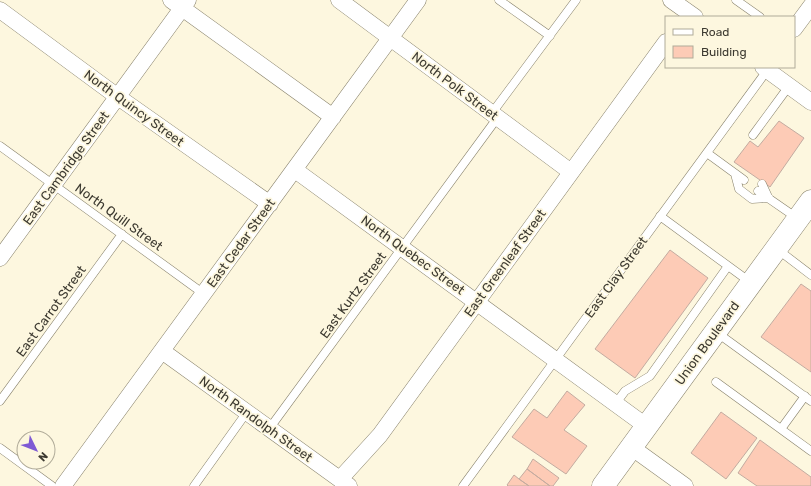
<svg xmlns="http://www.w3.org/2000/svg" width="811" height="486" viewBox="0 0 811 486" font-family="Rubik,sans-serif">
	<style>
		.building { fill: #fdcbb6; stroke: #c3aba0 }
		.lines { fill: none; stroke-linecap: round; stroke-linejoin: round }
		.service-casing { stroke: #87816b; stroke-width: 9 }
		.minor-casing { stroke: #87816b; stroke-width: 17 }
		.primary-casing { stroke: #87816b; stroke-width: 23 }
		.service { stroke: #fff; stroke-width: 8 }
		.minor { stroke: #fff; stroke-width: 16 }
		.primary { stroke: #fff; stroke-width: 22 }
		.labels { text-anchor: middle; dominant-baseline: central; stroke-width: 3.5; stroke-linejoin: round; paint-order: stroke }
		.street-label { font-size: 13px; fill: #3d3a31; stroke: #fdf7df }
	</style>
	<rect width="100%" height="100%" fill="#fdf7df"/>
	<!-- building -->
	<path class="building" d="M779,121L804,138L770,187L734,162L750,141L758,147Z
		M670,250L708,278L635,378L595,349Z
		M801,284L811,291V372L761,337Z
		M567,391L585,405L564,430L587,446L566,474L512,437L534,409L547,418Z
		M721,412L757,438L726,479L691,453Z
		M760,440L811,477V486H757L738,473Z
		M533,459L559,478L553,486H550L527,469Z
		M527,469L550,486H529L519,479Z
		M514,475L519,479L529,486H508L507,485Z"/>
	<g class="lines">
		<defs>
			<path id="service" d="M499,0L550,36
				M736,0L760,17
				M492,113L576,0
				M753,135L789,86
				M0,146L204,294
				M707,153L744,180
				M735,174L739,189L752,199L769,198
				M762,184L768,197
				M758,191L797,218
				M660,216L750,282
				M777,249L811,275
				M716,332L811,401
				M716,382L811,451
				M0,401L122,234
				M616,403L625,391L650,376L728,266
				M269,429L498,117
				M781,429L805,396
				M0,448L52,486
				M194,486L247,412
				M463,486L763,76L765,68"/>
			<path id="minor" d="M171,0L333,117
				M339,0L571,172
				M671,0L695,17
				M0,10L118,97L270,204
				M794,29L811,6
				M763,67L811,102
				M295,170L646,426
				M0,258L188,0
				M162,351L349,486
				M631,447L685,486
				M340,479L380,435L666,42
				M63,486L418,0"/>
			<path id="primary" d="M603,486L811,201"/>
		</defs>
		<!-- service casing -->
		<use href="#service" class="service-casing"/>
		<!-- minor casing -->
		<use href="#minor" class="minor-casing"/>
		<!-- primary casing -->
		<use href="#primary" class="primary-casing"/>
		<!-- service -->
		<use href="#service" class="service"/>
		<!-- minor -->
		<use href="#minor" class="minor"/>
		<!-- primary -->
		<use href="#primary" class="primary"/>
	</g>
	<g class="labels">
		<!-- street labels -->
		<g class="street-label">
			<text transform="translate(455 86) rotate(37)">North Polk Street</text>
			<text transform="translate(134 108) rotate(36)">North Quincy Street</text>
			<text transform="translate(66 168) rotate(-54)">East Cambridge Street</text>
			<text transform="translate(119 217) rotate(36)">North Quill Street</text>
			<text transform="translate(241 243) rotate(-54)">East Cedar Street</text>
			<text transform="translate(413 255) rotate(36)">North Quebec Street</text>
			<text transform="translate(505 263) rotate(-54)">East Greenleaf Street</text>
			<text transform="translate(616 277) rotate(-54)">East Clay Street</text>
			<text transform="translate(353 295) rotate(-54)">East Kurtz Street</text>
			<text transform="translate(51 311) rotate(-54)">East Carrot Street</text>
			<text transform="translate(707 343) rotate(-54)">Union Boulevard</text>
			<text transform="translate(256 419) rotate(36)">North Randolph Street</text>
		</g>
	</g>
	<!-- legend -->
	<rect x="665" y="16" width="130" height="52" fill="#fdf7df" stroke="#b0ab99"/>
	<rect x="673" y="29" width="20" height="6" fill="#ffffff" stroke="#b0ab99"/>
	<text x="701" y="36" font-size="12" fill="#3d3a31">Road</text>
	<rect x="673" y="46" width="20" height="12" fill="#fdcbb6" stroke="#b0ab99"/>
	<text x="701" y="56" font-size="12" fill="#3d3a31">Building</text>
	<!-- north arrow -->
	<g transform="translate(36 450) rotate(133)"><circle r="19" fill="#fdf7df" stroke="#b0ab99"/>
	<path d="M0-3L7 15L0 10L-7 15Z" fill="#7f5ad4"/>
	<text y="-6" font-size="11" font-weight="bold" text-anchor="middle" fill="#3d3a31">N</text>
	</g>
</svg>
